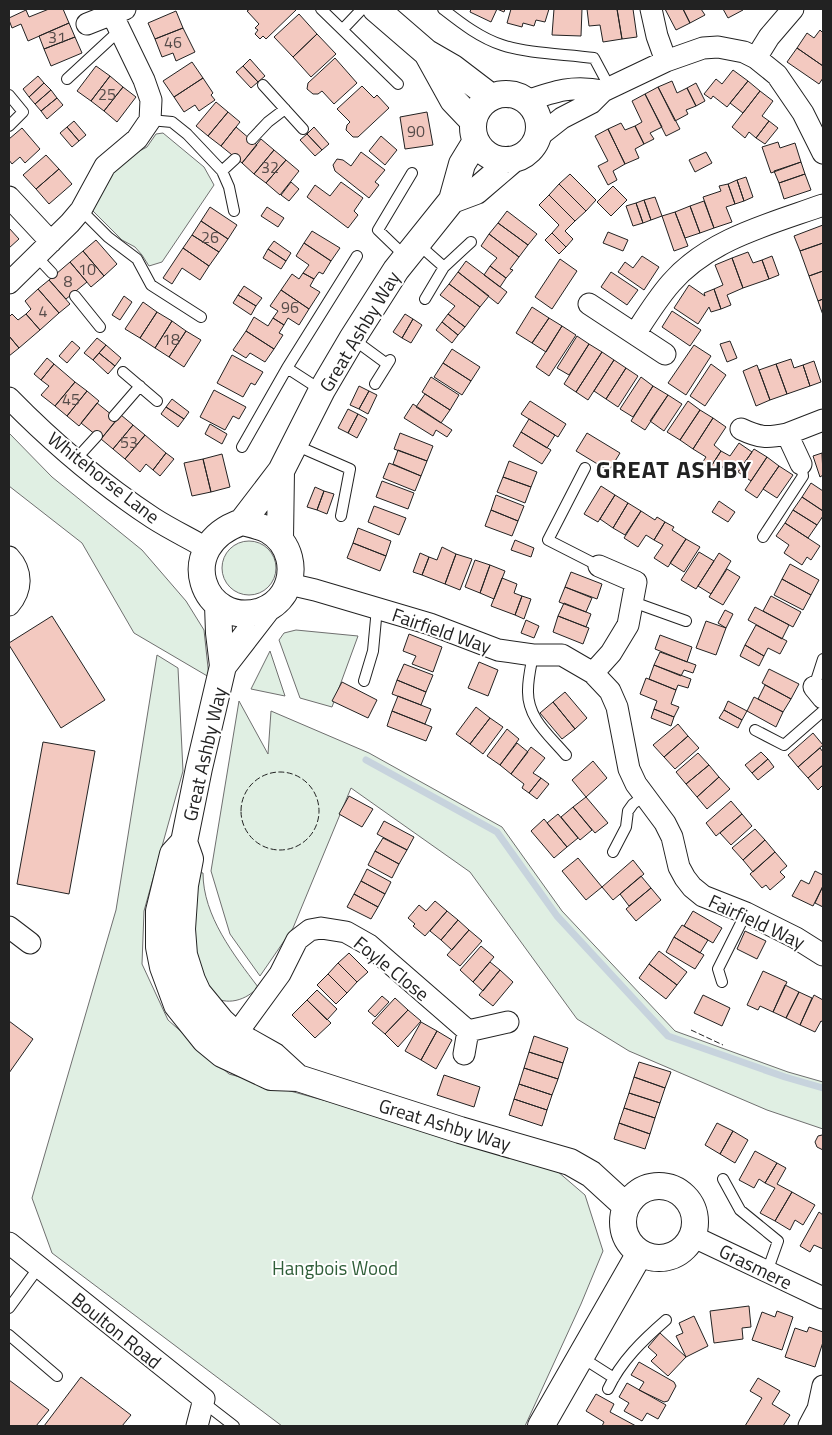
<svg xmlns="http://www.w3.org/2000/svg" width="832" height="1435" viewBox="0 0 832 1435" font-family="'Titillium Web',sans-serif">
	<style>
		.green { fill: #e0efe3; stroke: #6f6f6f }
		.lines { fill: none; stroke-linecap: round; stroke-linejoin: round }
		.stream { stroke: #c7d3dd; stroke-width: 7 }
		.building { fill: #f3c9c0; stroke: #222 }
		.service-casing { stroke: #222; stroke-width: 12 }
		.minor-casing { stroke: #222; stroke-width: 23 }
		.tertiary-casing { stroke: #222; stroke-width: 28 }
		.service { stroke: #fff; stroke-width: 10 }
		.minor { stroke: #fff; stroke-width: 21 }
		.tertiary { stroke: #fff; stroke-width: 26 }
		.fence { stroke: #222; stroke-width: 1; stroke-dasharray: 6 2.5; stroke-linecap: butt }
		.labels { text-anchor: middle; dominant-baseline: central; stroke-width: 4; stroke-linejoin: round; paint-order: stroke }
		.number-label { font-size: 16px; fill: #564c4a }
		.street-label { font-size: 19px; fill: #222; stroke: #fff }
		.park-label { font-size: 19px; fill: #2f5e38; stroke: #fff }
		.district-label { font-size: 24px; font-weight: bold; letter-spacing: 1px; fill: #222; stroke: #fff }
	</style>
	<rect width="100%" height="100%" fill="#fff"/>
	<!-- green -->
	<path class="green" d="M163,133L204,167L214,185L162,262L149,266L142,255L135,247L122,240L92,210L104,183L122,160L147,147L156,134Z
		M9,433L52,477L142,550L186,601L204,630L209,677L134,633L82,543L9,486Z
		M222 568a27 27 0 1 1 54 0a27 27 0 1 1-54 0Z
		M296,630L358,636L332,707L300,698L279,640L284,633Z
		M270,651L285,696L251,689Z
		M157,655L178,668L183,771L144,911L142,964L168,1020L229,1074L319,1099L445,1131L543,1159L585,1195L603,1251L581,1304L525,1426H282L52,1253L32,1198L116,910Z
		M239,701L268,754L271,711L369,753L502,827L562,911L675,1031L788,1072L823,1082V1129L767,1110L629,1051L577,1019L470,872L351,788L293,928L260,976L230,934L211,871Z
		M191,871L203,873C203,916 234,955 258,987C247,1000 226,1007 211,995C206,991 201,985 196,980Z"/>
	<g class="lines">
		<!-- stream -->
		<path class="stream" d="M366,760L497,832L557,916L668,1036L785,1077L823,1088"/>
	</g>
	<!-- building -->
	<path class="building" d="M49,9H63L69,23L28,41L21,24L12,28L9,20V18L26,10L29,17Z
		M250,9H295L296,10L266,39L263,36L260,39L255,34L258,30L255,28L259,24L247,11Z
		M471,9H505L504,12L497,9L491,22L470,12Z
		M511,9H549L545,22L536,20L534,26L523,23L522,27L507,23Z
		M554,9H582L581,36L552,35Z
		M587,9H617L622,39L603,42L600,25L589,26Z
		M617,9H633L637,37L622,39Z
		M665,9H683L690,23L676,30Z
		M683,9H701L705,15L690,23Z
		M723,9H742L743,10L728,18Z
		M176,11L183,28L155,39L148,23Z
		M299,14L317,34L293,57L274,37Z
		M69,23L75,37L44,49L39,36Z
		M183,28L195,52L176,61L173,53L162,57L155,39Z
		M820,30L823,33V66L797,48L807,33L814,38Z
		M317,34L336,54L311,77L293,57Z
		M75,37L82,53L51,66L44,49Z
		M797,48L823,66V78L819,84L787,62Z
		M335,58L357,83L334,104L322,91L318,94H313L307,89L308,83Z
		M250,59L265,76L258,82L243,66Z
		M192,62L203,78L174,97L163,81Z
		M96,66L110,76L91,101L77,91Z
		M243,66L258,82L251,88L236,72Z
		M733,70L748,81L727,107L713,96L711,99L704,94L716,79L722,84Z
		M38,76L44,83L29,97L23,89Z
		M110,76L123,87L104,111L91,101Z
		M203,78L213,93L211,95L215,100L199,111L195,105L184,112L174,97Z
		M672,81L677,93L687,88L696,106L686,110L688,114L675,121L658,87Z
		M748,81L760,91L743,113L730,103Z
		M44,83L51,90L35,104L29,97Z
		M696,83L705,101L696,106L687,88Z
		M362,86L374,98L377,95L389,108L358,137H353L346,130L347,125L350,122L337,109Z
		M123,87L136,97L117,122L104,111Z
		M658,87L680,129L666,136L645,94Z
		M51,90L57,98L41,111L35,104Z
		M760,91L773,101L762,116L769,121L756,138L749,132L745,138L732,127Z
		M645,94L662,127L650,133L654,139L644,144L635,126L642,122L632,101Z
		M57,98L63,105L47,119L41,111Z
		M216,102L228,112L208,136L196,126Z
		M228,112L240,122L221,146L208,136Z
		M427,112L433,145L405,149L400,117Z
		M74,121L86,135L79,141L67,127Z
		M769,121L778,128L765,144L756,138Z
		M621,123L625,130L635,126L644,144L635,149L639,158L625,164L608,129Z
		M67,127L79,141L72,147L60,133Z
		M236,127L257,145L242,163L221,146Z
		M314,127L329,144L322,150L307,134Z
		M22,128L40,149L25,163L20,157L12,164L9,160V139Z
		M608,129L625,164L613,171L617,180L608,185L598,166L608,161L595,136Z
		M307,134L322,150L315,156L300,140Z
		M381,136L397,150L385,165L369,151Z
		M261,139L274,150L254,174L242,163Z
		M778,142L780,148L795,143L801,162L771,173L762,147Z
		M274,150L286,160L266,183L254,174Z
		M361,152L385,170L375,182L379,185L369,198L335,171L333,165L337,159L343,160L351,166Z
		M706,152L712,163L695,172L689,160Z
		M46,155L59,169L36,189L23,175Z
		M286,160L299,171L280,195L266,183Z
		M801,162L805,174L779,183L774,171Z
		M59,169L72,184L49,204L36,189Z
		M570,174L596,200L586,211L559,184Z
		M805,174L811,190L784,199L779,183Z
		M746,177L753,197L744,201L737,180Z
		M737,180L744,201L735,204L728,184Z
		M291,182L299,189L289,201L281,195Z
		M341,182L363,198L354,211L358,215L348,228L307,197L315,185L330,196Z
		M559,184L586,211L575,221L549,195Z
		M728,184L735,204L726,207L732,222L714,228L703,197L721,191L719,186Z
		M613,186L627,200L611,216L597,202Z
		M549,195L575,221L565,231L573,239L566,247L552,233L559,225L539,205Z
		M655,197L662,216L651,220L644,200Z
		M644,200L651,220L643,223L636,203Z
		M704,201L714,228L700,233L690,206Z
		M636,203L643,223L633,226L626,206Z
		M690,206L700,233L685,238L675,212Z
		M210,207L237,225L228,239L201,221Z
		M267,207L284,218L278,227L261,216Z
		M507,211L537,234L528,245L498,223Z
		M675,212L688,246L674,251L662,216Z
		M201,221L228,239L219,252L192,235Z
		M498,223L528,245L519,257L489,234Z
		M823,225V243L800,251L794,236Z
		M9,228L19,239L9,248Z
		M312,231L340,248L331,261L304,243Z
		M608,232L628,240L623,251L603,243Z
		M552,233L566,247L559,254L545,240Z
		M489,234L519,257L510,269L513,270L506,278L490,266L497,258L481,246Z
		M192,235L219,252L209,266L183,248Z
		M96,240L117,264L104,276L83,251Z
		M274,241L291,253L286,261L268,249Z
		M304,243L331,261L323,274L319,272L314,279L303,273L309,265L296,256Z
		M823,243V271L809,276L800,251Z
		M183,248L209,266L200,280L182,268L172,284L163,278Z
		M268,249L286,261L281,269L263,258Z
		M83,251L104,276L91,287L70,262Z
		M748,252L753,263L762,260L769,279L743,288L732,258Z
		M642,256L659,267L644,290L618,272L625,262L633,268Z
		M772,256L779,275L769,279L762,260Z
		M732,258L743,288L727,295L731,305L721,309L714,289L723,285L715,265Z
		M560,259L577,271L552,309L535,297Z
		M466,261L507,292L498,304L458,272Z
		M70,262L87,282L66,299L49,280Z
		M490,266L506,278L500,287L484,275Z
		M823,271V299L818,301L809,276Z
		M458,272L489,296L480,307L449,284Z
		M611,272L638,290L627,305L601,287Z
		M303,273L314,279L310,286L320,292L309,309L281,290L292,274L299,279Z
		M49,280L70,304L59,313L38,289Z
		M449,284L480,307L465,327L448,314L455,306L440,295Z
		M689,285L705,296L704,293L714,289L721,309L711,312L709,307L698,324L674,308Z
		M244,286L262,298L256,306L238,295Z
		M38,289L59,313L40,330L26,314L31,309L25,301Z
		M281,290L309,309L299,325L288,318L284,325L273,318L278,311L270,306Z
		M238,295L256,306L251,315L233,303Z
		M124,296L132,302L120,320L112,315Z
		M823,299V315L818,301Z
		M143,302L157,312L140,338L125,329Z
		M532,307L549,318L532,343L516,333Z
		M672,311L701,330L690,346L662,327Z
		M157,312L172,321L155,348L140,338Z
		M12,314L18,320L26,314L40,330L19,348L9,336V317Z
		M405,314L413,319L402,338L393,332Z
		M448,314L465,327L458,335L442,322Z
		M254,317L268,326L273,318L284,325L279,333L283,335L274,349L246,331Z
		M549,318L562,326L546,352L532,343Z
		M413,319L422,325L411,343L402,338Z
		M172,321L186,331L169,357L155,348Z
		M442,322L458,335L452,343L436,330Z
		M562,326L576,335L549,376L536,367Z
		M186,331L201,340L184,367L169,357Z
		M246,331L274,349L265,362L250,353L246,358L233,350Z
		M9,336L19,348L9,356Z
		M577,336L589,344L569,375L557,368Z
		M97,338L106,345L93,360L84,353Z
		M72,341L80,348L67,363L59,356Z
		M730,341L737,358L727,362L720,344Z
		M589,344L602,352L576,392L564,384Z
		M106,345L121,358L115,366L99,353Z
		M694,345L711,356L686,395L668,383Z
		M452,349L480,367L471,381L443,363Z
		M602,352L614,360L588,400L576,392Z
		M99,353L115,366L108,374L93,360Z
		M232,355L263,372L255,385L251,383L243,397L217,383Z
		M47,358L54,364L41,380L34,374Z
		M791,359L794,368L803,365L810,386L787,394L776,364Z
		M614,360L626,368L606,399L594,391Z
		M814,361L821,382L810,386L803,365Z
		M443,363L471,381L462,395L434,377Z
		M54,364L75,382L55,406L41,395L49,386L41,380Z
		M711,364L726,375L705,406L690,396Z
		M776,364L787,394L770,400L759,370Z
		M757,365L770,400L756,406L743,371Z
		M626,368L638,376L618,407L606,399Z
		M431,377L459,395L450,410L422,392Z
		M641,377L653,386L633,417L620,409Z
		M75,382L87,391L67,416L55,406Z
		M359,386L369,391L359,409L350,405Z
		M653,386L668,395L645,430L631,421Z
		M214,390L246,407L239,419L233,416L225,430L200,417Z
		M87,391L99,401L79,426L67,416Z
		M369,391L377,395L368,414L359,409Z
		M425,394L450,410L441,423L416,407Z
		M668,395L682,404L664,431L650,421Z
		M172,399L189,412L184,419L166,407Z
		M530,401L566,424L558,437L521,414Z
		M688,401L700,410L680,440L667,432Z
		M97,403L117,419L101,439L81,423Z
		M413,404L452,430L447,437L436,430L433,436L404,418Z
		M166,407L184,419L178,427L161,414Z
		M348,409L358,414L348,433L338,428Z
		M700,410L713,418L693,449L680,440Z
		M358,414L367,419L357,438L348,433Z
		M121,415L133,425L113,449L101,439Z
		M713,418L726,427L714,445L721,451L710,468L702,463L706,457L693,449Z
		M529,419L555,435L547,448L521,432Z
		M210,424L227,434L222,444L205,434Z
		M133,425L145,435L125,459L113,449Z
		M521,432L551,450L542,464L513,446Z
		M400,433L433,446L427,461L394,449Z
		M587,433L620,453L609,471L576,451Z
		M145,435L166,453L153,470L146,464L140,472L125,459Z
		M739,443L752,452L736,475L723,466L719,474L710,468L721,451L730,456Z
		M754,449L767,457L751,481L738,472Z
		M398,450L427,461L421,476L393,464Z
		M166,453L174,459L160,476L153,470Z
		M822,453L823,475L820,477L813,456Z
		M222,454L230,487L211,492L203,459Z
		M767,457L779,466L757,498L745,490Z
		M203,459L211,492L192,496L184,463Z
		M509,461L537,472L531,487L503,477Z
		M389,463L421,476L415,491L383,478Z
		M779,466L793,475L777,498L763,489Z
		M503,477L531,487L525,503L497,492Z
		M382,481L414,493L408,509L376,497Z
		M811,483L823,491V511L802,497Z
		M601,486L615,495L598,522L584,514Z
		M315,487L324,491L317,510L307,507Z
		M324,491L334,494L327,514L317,510Z
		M496,495L524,506L518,521L491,510Z
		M615,495L628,503L613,528L600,519Z
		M802,497L823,511V516L817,525L793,510Z
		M719,501L735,512L728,522L712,512Z
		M628,503L641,511L625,535L613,528Z
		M374,506L406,518L399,535L368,522Z
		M491,510L518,521L512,536L485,526Z
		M793,510L817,525L808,538L785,523Z
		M641,511L655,520L657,517L665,522L654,540L646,535L638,547L624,538Z
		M665,522L674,527L672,530L686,539L668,567L654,558L663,545L654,540Z
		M785,523L820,546L811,560L807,557L802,565L784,553L789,545L776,536Z
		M358,528L391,541L386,556L353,543Z
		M686,539L700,547L684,572L670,563Z
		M515,540L534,548L531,557L511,550Z
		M353,543L386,556L380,571L347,558Z
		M442,547L456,554L445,584L422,575L429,557L437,560Z
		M699,552L714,561L696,589L681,580Z
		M420,553L429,557L422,575L413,572Z
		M719,553L731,561L711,594L698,586Z
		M456,554L472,559L460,590L445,584Z
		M475,560L490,565L480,593L465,587Z
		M790,564L819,580L811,595L782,579Z
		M490,565L505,571L494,599L480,593Z
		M727,569L740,577L723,605L709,597Z
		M571,572L602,584L597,599L565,587Z
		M502,578L517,584L514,593L522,596L515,615L491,606Z
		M782,579L811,595L803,610L774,595Z
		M565,587L592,598L586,612L559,602Z
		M522,596L531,599L524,619L515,615Z
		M771,596L801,612L793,627L763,611Z
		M564,603L591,614L586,627L558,616Z
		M755,607L789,625L782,639L748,620Z
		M725,610L733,614L726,628L718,623Z
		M52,616L105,700L61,728L9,645V643Z
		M558,616L589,628L583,644L553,632Z
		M526,620L539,626L534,638L521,633Z
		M706,621L726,628L716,655L696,648Z
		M756,625L787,641L780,654L768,648L764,656L745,645Z
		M409,634L442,647L433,672L412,664L416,656L403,651Z
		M660,635L692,647L687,662L655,649Z
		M745,645L764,656L759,666L740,656Z
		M660,652L696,665L693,673L684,670L681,676L654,665Z
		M479,662L498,670L488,696L468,688Z
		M404,664L433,675L426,692L397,680Z
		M654,665L691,679L688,688L678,685L676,690L649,679Z
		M769,669L799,684L791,699L762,683Z
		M646,678L676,690L671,704L679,707L674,717L654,709L657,701L640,694Z
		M397,680L426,692L421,705L392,694Z
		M342,682L377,700L368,718L332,701Z
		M765,685L791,699L783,712L758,699Z
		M565,692L587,718L575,729L553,702Z
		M398,696L431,709L425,724L392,711Z
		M754,697L783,712L776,727L747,711Z
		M728,701L747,711L742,720L724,710Z
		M553,702L575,729L562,739L540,713Z
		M476,707L490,718L470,744L456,734Z
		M654,709L674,717L671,726L651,718Z
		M724,710L742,720L738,728L719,718Z
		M392,711L432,727L426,741L387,726Z
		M490,718L503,727L483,754L470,744Z
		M678,724L688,736L664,757L653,745Z
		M507,729L519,739L500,765L487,756Z
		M813,733L823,745L798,767L788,755Z
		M688,736L699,748L675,769L664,757Z
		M43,742L95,751L69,894L17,884Z
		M517,743L528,752L511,774L500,765Z
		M531,747L545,758L533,773L541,778L529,793L522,788L524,784L511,774Z
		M820,748L823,752V765L808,778L798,767Z
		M761,752L768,759L752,773L745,765Z
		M698,753L709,765L686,784L676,772Z
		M768,759L774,767L758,780L752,773Z
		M593,761L607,778L586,797L572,780Z
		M709,765L719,777L697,797L686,784Z
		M823,765V785L818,790L808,778Z
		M719,777L730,789L707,809L697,797Z
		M541,778L549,784L537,799L529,793Z
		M349,796L373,809L362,827L339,814Z
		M586,797L608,823L595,833L573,807Z
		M731,801L742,814L716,836L706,823Z
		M573,807L592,830L580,840L561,817Z
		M558,814L578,838L567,847L547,823Z
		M742,814L752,826L731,845L720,833Z
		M544,819L567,847L554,858L531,831Z
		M384,821L414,837L407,850L377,834Z
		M755,829L765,840L743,860L732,848Z
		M383,838L407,850L399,864L375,851Z
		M765,840L775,852L753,872L743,860Z
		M375,851L399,864L392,878L368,865Z
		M775,852L787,866L780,872L785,877L770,890L766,885L762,888L750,874Z
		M578,858L602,887L586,900L562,871Z
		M633,860L644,874L613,900L602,887Z
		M367,869L391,882L385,894L361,881Z
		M815,871L823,875V886L813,906L792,896L801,880L809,884Z
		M641,876L651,888L629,906L620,894Z
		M361,881L385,894L378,907L354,894Z
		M823,886V907L815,903Z
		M651,888L661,900L636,921L626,909Z
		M354,894L378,907L371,919L347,907Z
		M435,901L447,911L425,936L413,926L415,924L408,918L419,905L426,911Z
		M447,911L458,920L441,940L430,931Z
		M693,911L722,928L713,943L684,926Z
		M458,920L469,930L452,950L441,940Z
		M682,925L708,940L700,953L674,937Z
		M469,930L482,941L460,966L447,955Z
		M745,931L766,941L757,959L737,949Z
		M674,937L704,955L695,969L666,952Z
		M481,946L494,957L473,982L460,970Z
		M659,951L687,972L677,985L649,964Z
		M349,953L368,972L357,982L338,963Z
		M490,962L500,970L483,991L473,982Z
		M338,963L357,982L347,993L328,974Z
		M649,964L677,985L666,999L639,978Z
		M500,970L513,982L493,1006L479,995Z
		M763,971L787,982L773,1012L760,1006L758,1010L747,1005Z
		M328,974L347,993L336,1004L317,985Z
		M785,985L799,992L786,1018L773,1012Z
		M317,990L337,1009L327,1020L307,1000Z
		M799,992L812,998L800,1025L786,1018Z
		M703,995L730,1008L722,1026L694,1013Z
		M814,995L823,1000V1022L821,1021L815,1032L800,1025Z
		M382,996L389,1002L375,1017L368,1011Z
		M395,998L408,1010L385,1034L372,1023Z
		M307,1000L331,1023L315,1038L292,1015Z
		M408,1010L421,1021L398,1047L385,1034Z
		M9,1021L33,1039L9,1073Z
		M421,1022L437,1031L421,1060L405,1051Z
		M437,1031L452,1040L436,1069L421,1060Z
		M534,1036L568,1048L563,1063L529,1052Z
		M529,1052L563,1063L558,1079L524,1068Z
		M639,1062L671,1072L665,1088L634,1077Z
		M524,1068L558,1079L552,1095L519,1084Z
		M444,1075L480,1087L474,1107L437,1095Z
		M634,1077L665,1088L660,1103L629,1093Z
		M519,1084L552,1095L547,1110L514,1099Z
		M629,1093L660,1103L655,1118L624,1108Z
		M514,1099L547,1110L542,1126L509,1115Z
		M624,1108L655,1118L650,1134L619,1123Z
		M619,1123L650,1134L645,1149L614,1139Z
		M717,1123L733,1131L720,1154L705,1145Z
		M733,1131L748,1140L735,1163L720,1154Z
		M822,1135H823V1150L817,1147L815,1142L818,1136Z
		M755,1151L777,1163L765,1183L759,1179L754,1188L739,1180Z
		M777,1163L786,1168L777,1184L792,1192L775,1221L760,1213L775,1188L765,1183Z
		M792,1192L815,1205L803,1225L795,1220L790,1230L775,1221Z
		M819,1212L823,1215V1249L814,1245L810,1252L800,1246Z
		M749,1306L751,1327L742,1328L743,1339L714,1343L710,1311Z
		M777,1311L793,1317L782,1350L752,1340L762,1312L775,1317Z
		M694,1316L708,1346L686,1357L676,1336L683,1333L679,1323Z
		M809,1327L823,1332V1342L815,1367L785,1357L795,1328L807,1332Z
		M660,1333L686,1357L668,1376L651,1361L657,1355L648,1347Z
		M639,1362L674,1382L676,1386L668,1401L664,1402L639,1390L644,1382L631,1375Z
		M81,1377L131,1415L122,1426H44Z
		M758,1378L780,1391L772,1404L790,1415L783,1426H745L762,1398L750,1391Z
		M9,1380L49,1410L36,1426H9Z
		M627,1383L666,1405L658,1419L647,1413L642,1421L624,1411L629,1403L619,1397Z
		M596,1394L614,1404L610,1412L636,1426H602L604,1422L586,1411Z"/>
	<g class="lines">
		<defs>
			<path id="service" d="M321,9L398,84
				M443,9C461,23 480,38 502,45C529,54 566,54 594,58L610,88
				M343,29L362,9
				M67,79L120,30
				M263,85L303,129
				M9,95L23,112L9,126
				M150,120L172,122L187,134L222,171L229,187L234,211
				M252,139L268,122L285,109
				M222,171L235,159
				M81,210L108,237L137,259L151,285L201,317
				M418,244L444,267
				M405,256L378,230L412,173
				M37,257L52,273
				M75,296L100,327
				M425,299L444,267L471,242
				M353,339L387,364
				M287,368L321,390
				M123,372L157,401
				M375,384L390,360
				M114,416L140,386
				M295,445L350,469L341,516
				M242,447L287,368L357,256
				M76,459L97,436
				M585,468L548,540L599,566
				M763,537L803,476L801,464
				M633,602L686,621
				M533,655C531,666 528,678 528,690C527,718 549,735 566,755
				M364,681L373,651L377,608
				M814,687L823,659
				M755,730L784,745L823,711
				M613,852L626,827L628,811L633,804L644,796
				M722,982L718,969L746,913
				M723,1179L740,1210L778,1241L767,1272
				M9,1308L39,1267
				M9,1335L57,1376
				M581,1357L614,1378
				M608,1389C621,1361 643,1340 666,1320
				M203,1402L234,1426"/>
			<path id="minor" d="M651,9L657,36L666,61
				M87,24L125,9
				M756,58L769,37L793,9
				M527,101C555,91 573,85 603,91
				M539,136L562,118L591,103L603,91L666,61L703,48L718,47L744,52L756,58L777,75L803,113L823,153
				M9,197L51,242
				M9,283L70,223L81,210L105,166L137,139L150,120L151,100L144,80L112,14
				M589,304L665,354
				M635,334C646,317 657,299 671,283C709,239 770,224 823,205
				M9,398C51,441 103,485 153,518C170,529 189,538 206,548
				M741,429C760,438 767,438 787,434L801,464
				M787,434L823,420
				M9,557C23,572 22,590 9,605
				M289,584L315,590L430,624L498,650L533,655H562L593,673L610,691L617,707L629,769L636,784L665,823L672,837L679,867L685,878L692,887L703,896L746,913L796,938L823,955
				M593,673L611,653L628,625L636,582L599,566
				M814,687L823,698
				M9,927L30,943
				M226,1048L280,974L297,940L310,930L321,928L346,932L369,945L468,1031L508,1022
				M464,1054L468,1031
				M692,1236L823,1298
				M9,1243L204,1399L197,1426
				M809,1426L818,1409L823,1386"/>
			<path id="tertiary" d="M376,9L427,53L453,68L491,97
				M427,53L453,100L473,121
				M473 127a33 33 0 1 1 66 0a33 33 0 1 1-66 0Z
				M452,200L476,191L511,161
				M242,522L281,471L322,390L352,339L396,270L452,200L462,164L476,141
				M242,522C250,524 260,526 268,530C290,543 297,570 284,593C279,601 270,608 261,611C203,629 172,546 242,522Z
				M280,539L281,471
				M218,605L219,633L223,666L199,768L184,842L190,859L185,885L182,929L184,955L192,980L198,993L221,1021L235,1034L274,1056L298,1078
				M223,666L267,609
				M184,842L173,854L159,911V947L163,967L177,1005L205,1040L222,1054L271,1077L298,1078L460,1130L570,1162L591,1174L626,1206
				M623 1222a36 36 0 1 1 72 0a36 36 0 1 1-72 0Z
				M541,1426L640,1253"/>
		</defs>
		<!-- service casing -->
		<use href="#service" class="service-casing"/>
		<!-- minor casing -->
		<use href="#minor" class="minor-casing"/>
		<!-- tertiary casing -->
		<use href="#tertiary" class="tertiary-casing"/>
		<!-- service -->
		<use href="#service" class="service"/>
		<!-- minor -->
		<use href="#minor" class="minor"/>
		<!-- tertiary -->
		<use href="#tertiary" class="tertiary"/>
		<!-- fence -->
		<path class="fence" d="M241 811a39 39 0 1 1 78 0a39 39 0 1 1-78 0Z
			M691,1030L723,1045"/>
	</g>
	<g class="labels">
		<!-- number labels -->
		<g class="number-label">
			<text x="57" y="37">31</text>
			<text x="173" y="42">46</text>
			<text x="107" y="94">25</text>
			<text x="416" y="131">90</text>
			<text x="270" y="167">32</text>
			<text x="210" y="237">26</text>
			<text x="87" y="269">10</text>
			<text x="68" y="281">8</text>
			<text x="290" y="307">96</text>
			<text x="43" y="311">4</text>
			<text x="171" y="339">18</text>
			<text x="71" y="399">45</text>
			<text x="129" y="442">53</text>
		</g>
		<!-- street labels -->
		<g class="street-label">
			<text transform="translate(359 331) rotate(-59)">Great Ashby Way</text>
			<text transform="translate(104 477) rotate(38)">Whitehorse Lane</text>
			<text transform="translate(442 630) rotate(19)">Fairfield Way</text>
			<text transform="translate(204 754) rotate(-77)">Great Ashby Way</text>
			<text transform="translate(757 921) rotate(25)">Fairfield Way</text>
			<text transform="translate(392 968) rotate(39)">Foyle Close</text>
			<text transform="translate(445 1124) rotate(17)">Great Ashby Way</text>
			<text transform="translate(756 1266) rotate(26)">Grasmere</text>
			<text transform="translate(117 1330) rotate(39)">Boulton Road</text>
		</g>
		<!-- park labels -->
		<g class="park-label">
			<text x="335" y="1267">Hangbois Wood</text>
		</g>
		<!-- district labels -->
		<g class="district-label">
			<text x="674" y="469">GREAT ASHBY</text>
		</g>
	</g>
	<!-- border -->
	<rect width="832" height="1435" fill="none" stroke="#222222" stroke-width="20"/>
</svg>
